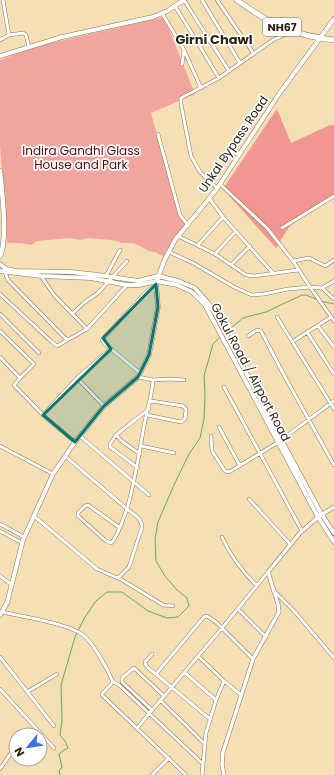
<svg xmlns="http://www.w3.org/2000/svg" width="334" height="775" viewBox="0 0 334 775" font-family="Poppins,sans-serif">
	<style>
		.green { fill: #f2a59f }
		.forest { fill: #f19690 }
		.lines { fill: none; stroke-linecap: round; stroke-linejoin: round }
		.stream { stroke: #6aa869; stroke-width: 1 }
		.minor-casing { stroke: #89754e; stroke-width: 4 }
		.tertiary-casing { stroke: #89754e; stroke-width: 4.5 }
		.secondary-casing { stroke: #89754e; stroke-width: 5 }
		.primary-casing { stroke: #89754e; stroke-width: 5.5 }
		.trunk-casing { stroke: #89754e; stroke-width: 6 }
		.minor { stroke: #fff; stroke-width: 3 }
		.tertiary { stroke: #fff; stroke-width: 3.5 }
		.secondary { stroke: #fff; stroke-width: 4 }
		.primary { stroke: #fff; stroke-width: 4.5 }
		.trunk { stroke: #fff; stroke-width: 5 }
		.marked { fill: #0f766e; fill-opacity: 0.2; stroke: #0f766e; stroke-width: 3; stroke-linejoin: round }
		.labels { text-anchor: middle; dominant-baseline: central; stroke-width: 3.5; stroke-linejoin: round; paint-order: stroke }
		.shield { fill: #fff; stroke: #6b665a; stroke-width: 1 }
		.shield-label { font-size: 11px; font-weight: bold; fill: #2c2413 }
		.street-label { font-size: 12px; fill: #2c2413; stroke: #fff }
		.park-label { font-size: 12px; fill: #58060d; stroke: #fff }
		.neighbourhood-label { font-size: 13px; font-weight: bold; fill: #2c2413; stroke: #fff }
	</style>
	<rect width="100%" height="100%" fill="#f5dfb4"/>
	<!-- green -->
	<path class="green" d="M164,17L195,94L151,113L179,217L186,224L167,249L164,257L155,252L149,251L134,243H122L112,240L87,238L81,240L69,238L37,241L31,245L21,243H7L0,145V60L38,46Z"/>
	<!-- forest -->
	<path class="forest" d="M277,109L291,143L330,125H334V197L292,222L276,248L223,189Z"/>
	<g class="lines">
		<!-- stream -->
		<path class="stream" d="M321,301L334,304
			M226,332L243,318L266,312L302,295H306L318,300
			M60,775L59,771L62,767L59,754L64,750L68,748L65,741L60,735L62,720L61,685L75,637L85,617L96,601L107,592H122L148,611L167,618L178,617L189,606L187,598L177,590L165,576L156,561L155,539L158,522L174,485L189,454L200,438L204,419L205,395L204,376L213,344L220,337"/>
		<defs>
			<path id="minor" d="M3,0L9,35
				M184,0L229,71
				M202,0L240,63
				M217,0L254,54
				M175,6L219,78
				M162,13L184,50L201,88
				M0,40L9,35L23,33L26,35L29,47
				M182,64L184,50
				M158,134L180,215L188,225
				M220,184L267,228L293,261L310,287L322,288L334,299
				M217,188L200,172L191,156L181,104V98L219,78L273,40L291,32
				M209,198L223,217L273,273
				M282,228L334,196
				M178,236L215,254L246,275L254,276L298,270
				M198,245L223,217
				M169,252L193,263L234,287L252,295L264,294L288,289L310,287L334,321
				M215,254L236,231
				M293,261L309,258L325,266L334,260
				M231,265L250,246
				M5,272L8,280L67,340
				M41,276L54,295L87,329
				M106,276L120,250
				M322,288L334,281
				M0,294L53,343L57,346L87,329L127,285
				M0,314L39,353
				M72,314L85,302L98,293L127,261
				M277,317L334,409
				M318,326L334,347
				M0,331L34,364L20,378
				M307,332L334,374
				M248,336L257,330L261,331L285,377L334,465
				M292,342L331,317
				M0,357L20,378L14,385L43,415L75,442
				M140,373L104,343L102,340L145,293L156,284
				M77,378L104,406
				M153,380L170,379L184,380
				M224,387L302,531
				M43,415L77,378L111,349
				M147,415L181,422L185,419L186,409L183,406L151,401
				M219,427L240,466
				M116,435L149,409
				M80,436L149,495
				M211,436L212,451L225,471L229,472L277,443L334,401
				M0,446L53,474
				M141,446L174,453
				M65,456L127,509C123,518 118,537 111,543L106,541L78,516V513L85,506L88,505L119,527
				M138,468L110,447V444L116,435L123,442L140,454
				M249,499L290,544
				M34,516L97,569L122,580L163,605L173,606
				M0,524L24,537
				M0,531L22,543
				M222,537C230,555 242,571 256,585
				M0,576L12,585
				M118,578L129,567L142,527C142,518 133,514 127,509C135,481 139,454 144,426C147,410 152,396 153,380L138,377
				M274,591L294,611L334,658
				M238,609L266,637
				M2,612C23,617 67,623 83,635C94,644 107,668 113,682
				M152,654L145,662L146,666L210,719
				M198,656L224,681L241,695
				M0,657L54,726
				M184,672L216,700
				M156,674L198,624L204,617L207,616L217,623L253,659
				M0,689L54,748
				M27,692L57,674
				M160,700L205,744
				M152,710L122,682V678L134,668L164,696
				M137,728L222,628L268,572
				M0,769L11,753
				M152,775L169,758
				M186,775L102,695V694L113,682L118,684L203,764
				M202,775L206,733L216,700L224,681"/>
			<path id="tertiary" d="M224,775L222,764L223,752L253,659L279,612L278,604L268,572L300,533L318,517L334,507"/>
			<path id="secondary" d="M0,56L62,37L153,17L167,11L184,0
				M0,264L6,269L17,271L71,272L98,275L138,281L158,276L178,281L195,288L209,304L217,317L284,445L322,515L334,533
				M0,271L41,276L91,278L127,285H139L157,281L177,285L192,292L205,305L318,517L334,542
				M0,615L7,603L23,540L53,474L75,442L104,406L138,377L149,355L158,307L156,284L164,261L175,240L216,190L279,94L334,19"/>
			<path id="primary" d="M0,171C2,192 8,238 0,256"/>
			<path id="trunk" d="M237,0C268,23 295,36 334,40"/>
		</defs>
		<!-- minor casing -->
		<use href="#minor" class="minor-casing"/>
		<!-- tertiary casing -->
		<use href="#tertiary" class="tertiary-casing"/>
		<!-- secondary casing -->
		<use href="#secondary" class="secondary-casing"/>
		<!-- primary casing -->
		<use href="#primary" class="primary-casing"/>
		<!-- trunk casing -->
		<use href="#trunk" class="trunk-casing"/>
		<!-- minor -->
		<use href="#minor" class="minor"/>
		<!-- tertiary -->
		<use href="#tertiary" class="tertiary"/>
		<!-- secondary -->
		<use href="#secondary" class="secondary"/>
		<!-- primary -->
		<use href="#primary" class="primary"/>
		<!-- trunk -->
		<use href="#trunk" class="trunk"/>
	</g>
	<!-- marked area -->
	<path class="marked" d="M156,284L158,307L149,355L138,377L104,406L75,442L43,415L111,349L103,338Z"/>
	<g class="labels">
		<!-- shield labels -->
		<rect class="shield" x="263" y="18" width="38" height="18" rx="3"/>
		<g class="shield-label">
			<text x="282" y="27">NH67</text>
		</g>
		<!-- street labels -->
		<g class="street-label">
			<text transform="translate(233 144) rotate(-56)">Unkal Bypass Road</text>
			<text transform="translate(251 372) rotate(62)">Gokul Road / Airport Road</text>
		</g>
		<!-- park labels -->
		<g class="park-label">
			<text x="81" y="150">Indira Gandhi Glass<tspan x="81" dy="14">House and Park</tspan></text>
		</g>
		<!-- neighbourhood labels -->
		<g class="neighbourhood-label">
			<text x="214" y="39">Girni Chawl</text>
		</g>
	</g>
	<!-- north arrow -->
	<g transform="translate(28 747) rotate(240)"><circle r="19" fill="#ffffff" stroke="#aba7a1"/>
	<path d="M0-3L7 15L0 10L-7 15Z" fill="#4171e2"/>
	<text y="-6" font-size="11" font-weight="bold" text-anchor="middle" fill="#2c2413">N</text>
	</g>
</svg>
